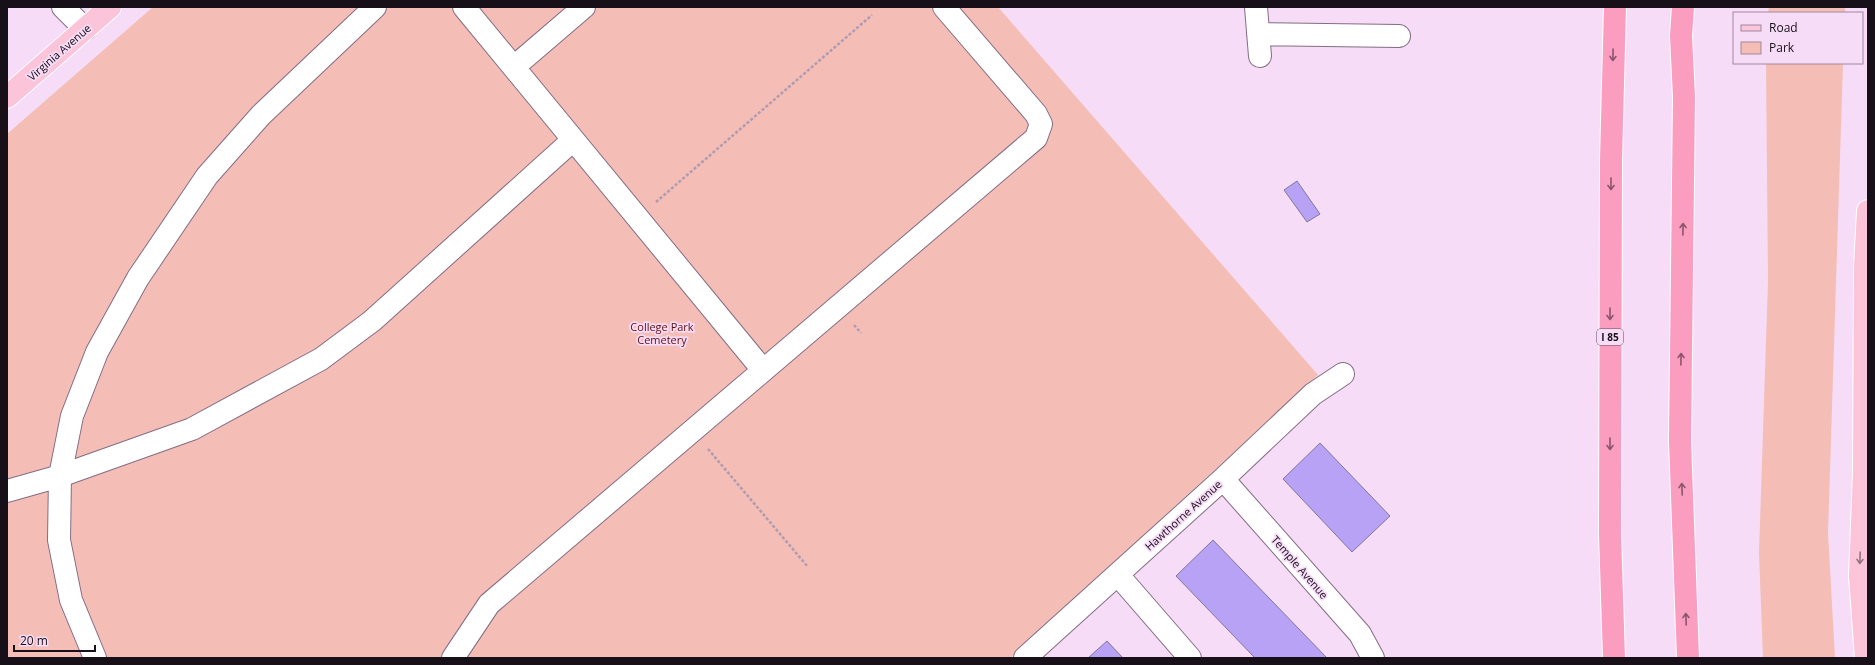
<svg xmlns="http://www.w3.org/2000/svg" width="1875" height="665" viewBox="0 0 1875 665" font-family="'Open Sans',sans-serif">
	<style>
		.green { fill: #f4beb7 }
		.building { fill: #b8a2f5; stroke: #7f7995 }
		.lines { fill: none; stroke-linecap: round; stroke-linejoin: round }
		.minor-casing { stroke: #846d84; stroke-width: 24 }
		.major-casing { stroke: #fff; stroke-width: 24 }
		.highway-casing { stroke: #fff; stroke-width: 24 }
		.path { stroke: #af9baf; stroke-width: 2.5; stroke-dasharray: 3 2; stroke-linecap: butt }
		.minor { stroke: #fff; stroke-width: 22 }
		.major { stroke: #fcc4d9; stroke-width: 22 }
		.highway { stroke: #fa9dbf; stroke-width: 22 }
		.oneway { stroke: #89566c }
		.oneway2 { stroke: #957382 }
		.labels { text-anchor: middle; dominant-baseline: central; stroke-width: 3.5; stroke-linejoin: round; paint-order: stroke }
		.shield { fill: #f6dcf6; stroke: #5b4d5b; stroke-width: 1 }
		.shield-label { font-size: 10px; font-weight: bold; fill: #181018 }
		.street-label { font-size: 11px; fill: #181018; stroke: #f6dcf6 }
		.park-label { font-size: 11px; fill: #630c0d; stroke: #f6dcf6 }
	</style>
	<rect width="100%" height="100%" fill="#f6dcf6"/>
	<!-- green -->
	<path class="green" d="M153,7H998L1318,375L1010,658H7V134Z
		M1769,7H1845V13H1768Z
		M1766,63H1843L1828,533L1835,658H1763L1759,553L1768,281Z"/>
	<!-- building -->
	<path class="building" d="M1297,181L1320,214L1307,222L1284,190Z
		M1320,443L1390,516L1352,552L1283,479Z
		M1213,540L1327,658H1255L1176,576Z
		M1107,641L1123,658H1088Z"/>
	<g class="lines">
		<defs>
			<path id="minor" d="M63,7L85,29
				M464,7L763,370
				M1256,7L1260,56
				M1258,34L1399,36
				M514,67L584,7
				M1223,479L1360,634L1373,658
				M7,491L60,476L192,429L321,359L372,321L573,140
				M1118,575L1190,658
				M95,658L71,600L59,540L60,476L72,416L97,352L138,278L207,176L261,115L375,7
				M453,658L489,604L1036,138L1041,124L1036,114L944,7
				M1025,658L1223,479L1313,394L1343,374"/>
			<path id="major" d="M7,97L110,7
				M1866,658L1860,576L1864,472L1865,268L1868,211"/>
			<path id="highway" d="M1683,7L1681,36L1684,97L1680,441L1688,658
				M1614,658L1610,534L1611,160L1615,7"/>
		</defs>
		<!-- minor casing -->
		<use href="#minor" class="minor-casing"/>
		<!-- major casing -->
		<use href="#major" class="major-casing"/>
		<!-- highway casing -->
		<use href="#highway" class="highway-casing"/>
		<!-- path -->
		<path class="path" d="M656,202L872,15
			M854,325L861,333
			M708,449L808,567"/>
		<!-- minor -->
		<use href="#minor" class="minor"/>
		<!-- major -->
		<use href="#major" class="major"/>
		<!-- highway -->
		<use href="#highway" class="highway"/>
	</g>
	<!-- one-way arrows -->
	<defs><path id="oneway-shaft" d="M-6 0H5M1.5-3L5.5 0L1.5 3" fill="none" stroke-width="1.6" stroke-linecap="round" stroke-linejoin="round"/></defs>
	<g class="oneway">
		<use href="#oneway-shaft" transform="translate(1613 55) rotate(91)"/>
		<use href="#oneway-shaft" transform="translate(1611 184) rotate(90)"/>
		<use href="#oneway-shaft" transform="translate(1683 229) rotate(-89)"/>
		<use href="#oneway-shaft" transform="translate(1610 314) rotate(90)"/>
		<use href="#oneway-shaft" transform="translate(1681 359) rotate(-89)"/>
		<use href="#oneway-shaft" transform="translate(1610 444) rotate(90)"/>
		<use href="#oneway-shaft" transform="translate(1682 489) rotate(-92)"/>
		<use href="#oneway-shaft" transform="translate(1686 619) rotate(-92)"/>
	</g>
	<use class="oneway2" href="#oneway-shaft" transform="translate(1860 558) rotate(92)"/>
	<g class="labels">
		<!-- shield labels -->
		<rect class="shield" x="1597" y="329" width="26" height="16" rx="3"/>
		<g class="shield-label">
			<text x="1610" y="337">I 85</text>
		</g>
		<!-- street labels -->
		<g class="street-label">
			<text transform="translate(59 52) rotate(-41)">Virginia Avenue</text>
			<text transform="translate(1183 515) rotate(-42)">Hawthorne Avenue</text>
			<text transform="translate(1300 567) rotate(49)">Temple Avenue</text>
		</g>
		<!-- park labels -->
		<g class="park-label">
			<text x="662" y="326">College Park<tspan x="662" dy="13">Cemetery</tspan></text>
		</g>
	</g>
	<!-- border -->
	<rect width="1875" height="665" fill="none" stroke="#181018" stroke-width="16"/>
	<!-- legend -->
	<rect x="1733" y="12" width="130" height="52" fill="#f6dcf6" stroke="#9d8a9d"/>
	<rect x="1741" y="25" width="20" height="6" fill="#fcc4d9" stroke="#9d8a9d"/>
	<text x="1769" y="32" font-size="12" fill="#181018">Road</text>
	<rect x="1741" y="42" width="20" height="12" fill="#f4beb7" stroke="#9d8a9d"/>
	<text x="1769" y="52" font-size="12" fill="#181018">Park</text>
	<!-- scale -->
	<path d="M14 645v6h81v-6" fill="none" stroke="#181018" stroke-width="2"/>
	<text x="20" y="645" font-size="12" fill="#181018" stroke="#f6dcf6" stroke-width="3" paint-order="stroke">20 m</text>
</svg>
